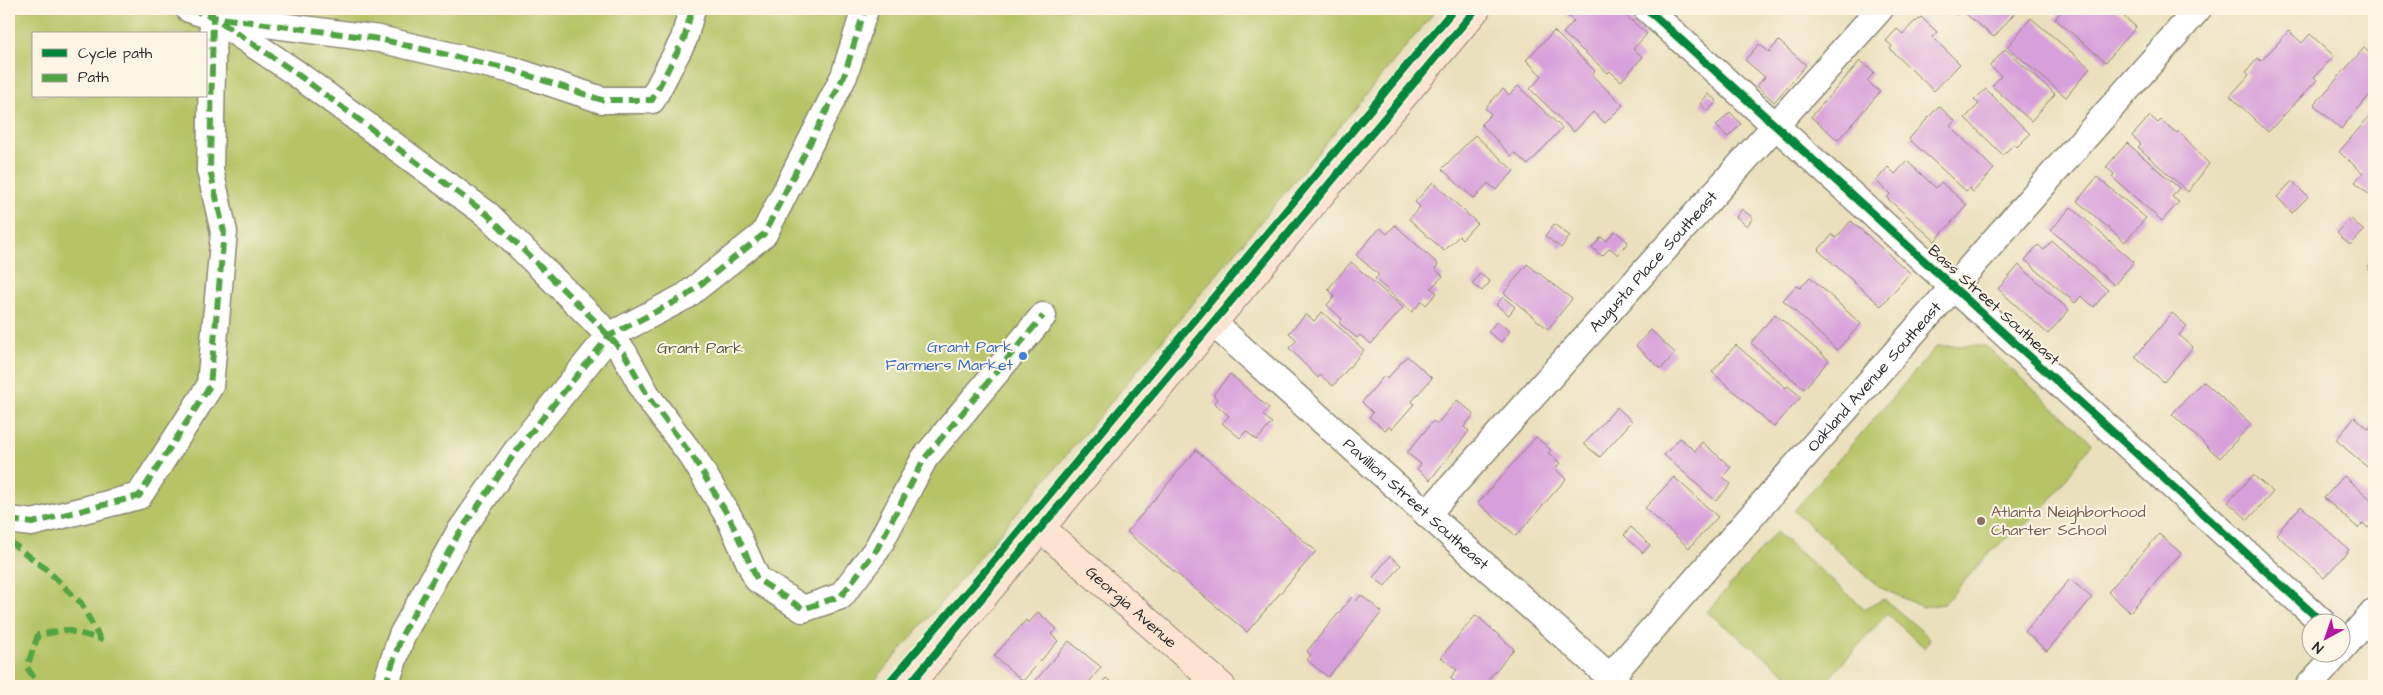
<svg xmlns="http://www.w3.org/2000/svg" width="2383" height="695" viewBox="0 0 2383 695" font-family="'Architects Daughter',sans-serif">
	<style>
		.green { fill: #b6c466; stroke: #707848; fill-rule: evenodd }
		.building { fill: #d8a0db }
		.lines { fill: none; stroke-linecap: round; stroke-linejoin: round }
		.street-casing { stroke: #8b8674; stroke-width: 29 }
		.secondary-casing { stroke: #8b8674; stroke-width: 30 }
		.street { stroke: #fff; stroke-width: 26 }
		.secondary { stroke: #fde4d1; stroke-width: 28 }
		.quiet { stroke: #51a443; stroke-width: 6; stroke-dasharray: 12 6; stroke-linecap: butt }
		.cycleway-casing { stroke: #fcf5e5; stroke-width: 11 }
		.cycleway { stroke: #00873e; stroke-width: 8 }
		.shop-dot { fill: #3f7fe0; stroke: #fcf5e5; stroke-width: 2 }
		.education-dot { fill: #8d6e63; stroke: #fcf5e5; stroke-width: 2 }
		.labels { text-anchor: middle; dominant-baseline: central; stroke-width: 4; stroke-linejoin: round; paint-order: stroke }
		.street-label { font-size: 16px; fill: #2b2b2b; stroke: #fcf5e5 }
		.shop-label { font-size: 16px; fill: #366cbe; stroke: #fcf5e5; text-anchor: end }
		.park-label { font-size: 16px; fill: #55593d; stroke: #fcf5e5 }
		.education-label { font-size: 16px; fill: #785e54; stroke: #fcf5e5; text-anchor: start }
	</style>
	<rect width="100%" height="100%" fill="#fcf5e5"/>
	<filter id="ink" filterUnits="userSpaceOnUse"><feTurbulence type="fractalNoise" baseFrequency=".02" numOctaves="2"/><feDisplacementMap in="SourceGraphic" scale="10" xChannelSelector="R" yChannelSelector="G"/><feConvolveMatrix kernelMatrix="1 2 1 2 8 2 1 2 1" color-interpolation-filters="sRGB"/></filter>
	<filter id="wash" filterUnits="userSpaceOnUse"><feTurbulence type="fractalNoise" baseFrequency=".0096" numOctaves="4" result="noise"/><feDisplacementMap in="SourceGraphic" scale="20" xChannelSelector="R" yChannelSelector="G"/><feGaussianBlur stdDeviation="1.12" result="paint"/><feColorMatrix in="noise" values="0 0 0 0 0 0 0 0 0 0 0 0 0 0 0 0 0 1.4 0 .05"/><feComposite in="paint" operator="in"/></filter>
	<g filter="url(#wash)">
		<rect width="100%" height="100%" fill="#ebe0bd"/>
		<!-- green -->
		<path class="green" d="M9,9H1437L1102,413L870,686H9ZM34,34H206V96H34Z
			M1937,346H1986L2092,443L2043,510L1991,551L1944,604L1922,607L1879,587L1794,511Z
			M1776,532L1865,609L1884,599L1930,638L1925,648L1887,614L1822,686H1802L1707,612Z"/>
		<g id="blocks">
			<!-- building -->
			<path class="building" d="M1570,9H1618L1647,34L1633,49L1643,57L1621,81L1610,71L1608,73L1563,33L1574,21L1565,14Z
				M1950,9H2018L1994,37L1961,10L1957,15Z
				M2063,9H2115L2136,27L2106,62L2055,19Z
				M1921,17L1937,32L1932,37L1960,64L1934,91L1890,49L1892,46L1886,41L1897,29L1903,34L1915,21L1916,22Z
				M2031,18L2090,68L2066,97L2007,47Z
				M1554,31L1595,71L1592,75L1623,105L1605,123L1593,112L1574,132L1530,89L1542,76L1526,60Z
				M2289,31L2302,43L2310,34L2334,56L2314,77L2317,80L2268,132L2230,96L2249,75L2246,72L2258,58L2261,61Z
				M1779,41L1806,65L1774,102L1757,86L1765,77L1745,60L1759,44L1769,52Z
				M2364,48L2374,57V90L2341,129L2314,105Z
				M2005,49L2055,94L2031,121L1992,86L2001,76L1990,66Z
				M1860,61L1874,73L1867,81L1880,92L1838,140L1811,117Z
				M1518,86L1562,128L1528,165L1515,153L1511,156L1481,124L1491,114L1485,108L1503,89L1509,95Z
				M1986,89L2030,134L2017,147L2014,144L2003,155L1965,118L1979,104L1974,100Z
				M1708,94L1717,101L1708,111L1700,104Z
				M1939,106L1955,121L1950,126L1994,169L1973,192L1969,188L1966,191L1909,139Z
				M2374,111V195L2372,197L2355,182L2363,173L2339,152Z
				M1730,112L1741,124L1728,137L1716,126Z
				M2150,116L2158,123L2161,120L2177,133L2179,131L2209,164L2188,192L2138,147L2141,144L2132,136Z
				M1475,135L1514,171L1496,190L1488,183L1474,199L1442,169Z
				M2127,143L2179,188L2172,197L2179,202L2162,221L2112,177L2114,174L2106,167Z
				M1907,161L1936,188L1941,182L1967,205L1935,241L1887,198L1890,194L1876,181L1888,167L1895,174Z
				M2097,177L2146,218L2125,242L2077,201Z
				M2292,181L2308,197L2292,213L2277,197Z
				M1433,182L1477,223L1462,239L1459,236L1444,251L1409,219L1420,207L1415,202Z
				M2071,207L2134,262L2114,285L2051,230Z
				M1742,209L1753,218L1747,226L1736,217Z
				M2351,219L2364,231L2350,245L2337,233Z
				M1851,221L1910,273L1881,306L1818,250L1832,235L1836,238Z
				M1554,224L1570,236L1561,248L1545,236Z
				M1395,225L1438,264L1435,269L1443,276L1431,288L1437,293L1426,305L1422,301L1412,312L1375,279L1379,275L1356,255L1380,228L1387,234Z
				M1615,231L1628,242L1618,255L1610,248L1602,256L1592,248L1601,237L1606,241Z
				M2052,241L2108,290L2094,307L2081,296L2075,303L2025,260L2038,245L2044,250Z
				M2374,259V274L2367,268Z
				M1351,262L1403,308L1371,344L1360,335L1357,338L1339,323L1342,319L1327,305L1335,296L1328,289Z
				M1527,264L1572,299L1548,329L1504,293Z
				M2019,265L2069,310L2048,334L1998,289Z
				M1480,273L1490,282L1482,291L1472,284Z
				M1810,277L1861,324L1837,350L1783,300L1796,286L1800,288Z
				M1503,297L1515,307L1509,315L1496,305Z
				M1322,312L1364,350L1333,386L1320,375L1318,378L1289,348L1297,340L1289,333L1306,314L1314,321Z
				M2172,313L2187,326L2179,335L2193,347L2164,382L2135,357Z
				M1775,314L1829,360L1804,389L1751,343Z
				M1497,321L1510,331L1501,342L1488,332Z
				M1651,330L1675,353L1661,369L1636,346Z
				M1736,345L1786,388L1788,386L1801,397L1774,427L1712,372Z
				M1407,356L1432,378L1412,401L1414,404L1392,429L1389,427L1385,430L1369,417L1373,413L1362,402L1384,376L1387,379Z
				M1230,374L1269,408L1263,415L1272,423L1257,440L1246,431L1240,438L1222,423L1229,416L1214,403L1217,399L1213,395Z
				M2203,381L2251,424L2220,458L2172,414Z
				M1457,400L1474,414L1464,427L1469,431L1430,480L1417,469L1421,464L1407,453L1433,421L1437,424Z
				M1617,407L1632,421L1600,457L1584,444Z
				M2355,417L2369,429L2374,423V473L2336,440Z
				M1536,437L1551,450L1548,453L1560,463L1555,469L1566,479L1516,536L1478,503Z
				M1680,438L1695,451L1702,442L1731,467L1723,477L1731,484L1716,501L1664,455Z
				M1196,450L1316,551L1247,632L1127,532Z
				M2253,475L2273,492L2248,520L2228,502Z
				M2344,476L2374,502L2372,511L2374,513V521L2368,528L2363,523L2358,528L2324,498Z
				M1674,477L1718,517L1689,548L1645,508Z
				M2301,506L2349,550L2324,578L2276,534Z
				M1631,527L1650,545L1643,553L1624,535Z
				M2159,534L2181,553L2130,612L2108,592Z
				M1390,556L1401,565L1385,586L1373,577Z
				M2070,579L2092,598L2047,651L2025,632Z
				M1361,595L1382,612L1328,677L1307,660L1311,655L1307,651L1352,597L1356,601Z
				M1038,612L1057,629L1051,634L1058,641L1023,681L994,656L1026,620L1029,623Z
				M1476,615L1514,649L1483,686H1460L1450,678L1457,670L1441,657Z
				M1069,641L1101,667L1086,686H1031Z
				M1106,678L1116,686H1099Z"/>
		</g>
	</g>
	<g filter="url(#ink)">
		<use href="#blocks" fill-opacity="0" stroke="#8b8674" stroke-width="1"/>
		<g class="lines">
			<defs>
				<g id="street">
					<path d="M189,9L213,17L379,39L512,70L602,100H652L684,39L692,9"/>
					<path d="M210,9L213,17L293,71L488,215L596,322L624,353L648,397L695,460L730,519L757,579L803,609L841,596L877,549L924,459L1043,316"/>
					<path d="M1647,9L2322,622"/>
					<path id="s1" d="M1213,323L1620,686"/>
					<path id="s2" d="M1427,514L1880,9"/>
					<path d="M9,520L32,523L139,496L210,386L224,232L210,170L213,17"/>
					<path d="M2340,651L2374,612"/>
					<path id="s3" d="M1610,677L2198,9"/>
					<path d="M385,686L402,635L459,533L520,446L609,336L686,296L764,234L844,76L865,9"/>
					<path d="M2309,686L2339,652"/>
				</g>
				<g id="secondary">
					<path id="s4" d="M1041,528L1221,686"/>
					<path d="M908,686L1476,9"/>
				</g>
			</defs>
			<!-- street casing -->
			<use href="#street" class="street-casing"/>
			<!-- secondary casing -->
			<use href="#secondary" class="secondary-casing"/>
			<!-- street -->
			<use href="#street" class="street"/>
			<!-- secondary -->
			<use href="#secondary" class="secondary"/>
			<!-- quiet -->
			<path class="quiet" d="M189,9L213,17L379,39L512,70L602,100H652L684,39L692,9
				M210,9L213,17L293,71L488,215L596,322L624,353L648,397L695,460L730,519L757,579L803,609L841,596L877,549L924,459L1043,316
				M9,520L32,523L139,496L210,386L224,232L210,170L213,17
				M9,541L45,568L81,603L100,639L66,630L38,635L27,667L39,686
				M385,686L402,635L459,533L520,446L609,336L686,296L764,234L844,76L865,9"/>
			<defs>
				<path id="cycleway" d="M1647,9L2322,622
					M886,686L1008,544L1454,9
					M908,686L1476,9"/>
			</defs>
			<!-- cycleway casing -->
			<use href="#cycleway" class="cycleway-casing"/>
			<!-- cycleway -->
			<use href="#cycleway" class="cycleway"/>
		</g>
	</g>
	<!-- markers -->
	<circle class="shop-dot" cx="1023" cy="356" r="5"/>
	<circle class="education-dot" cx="1981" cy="521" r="5"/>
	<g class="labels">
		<!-- street labels -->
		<g class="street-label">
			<text stroke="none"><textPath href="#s2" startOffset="339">Augusta Place Southeast</textPath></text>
			<text transform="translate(1994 305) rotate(42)">Bass Street Southeast</text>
			<text stroke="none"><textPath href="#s3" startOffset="400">Oakland Avenue Southeast</textPath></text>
			<text stroke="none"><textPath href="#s1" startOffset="272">Pavillion Street Southeast</textPath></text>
			<text stroke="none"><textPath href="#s4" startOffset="120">Georgia Avenue</textPath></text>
		</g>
		<!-- shop labels -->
		<g class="shop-label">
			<text x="1013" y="347">Grant Park<tspan x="1013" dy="18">Farmers Market</tspan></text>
		</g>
		<!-- park labels -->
		<g class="park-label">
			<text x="700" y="348">Grant Park</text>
		</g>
		<!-- education labels -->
		<g class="education-label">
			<text x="1991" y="512">Atlanta Neighborhood<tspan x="1991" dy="18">Charter School</tspan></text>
		</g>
	</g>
	<!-- margin -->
	<rect width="2383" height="695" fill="none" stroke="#fcf5e5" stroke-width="30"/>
	<!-- legend -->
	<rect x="32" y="32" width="175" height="65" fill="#fcf5e5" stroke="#a8a49b"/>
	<rect x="42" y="49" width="25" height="8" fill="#00873e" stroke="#a8a49b"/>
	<text x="78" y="58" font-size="15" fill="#2b2b2b">Cycle path</text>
	<rect x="42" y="74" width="25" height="8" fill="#51a443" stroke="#a8a49b"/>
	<text x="78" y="82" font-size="15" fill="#2b2b2b">Path</text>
	<!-- north arrow -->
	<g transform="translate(2326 638) rotate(220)"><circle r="24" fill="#fcf5e5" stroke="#a8a49b"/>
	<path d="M0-4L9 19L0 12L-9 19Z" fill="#b5179e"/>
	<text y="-8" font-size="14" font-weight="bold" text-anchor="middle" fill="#2b2b2b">N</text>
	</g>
</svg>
